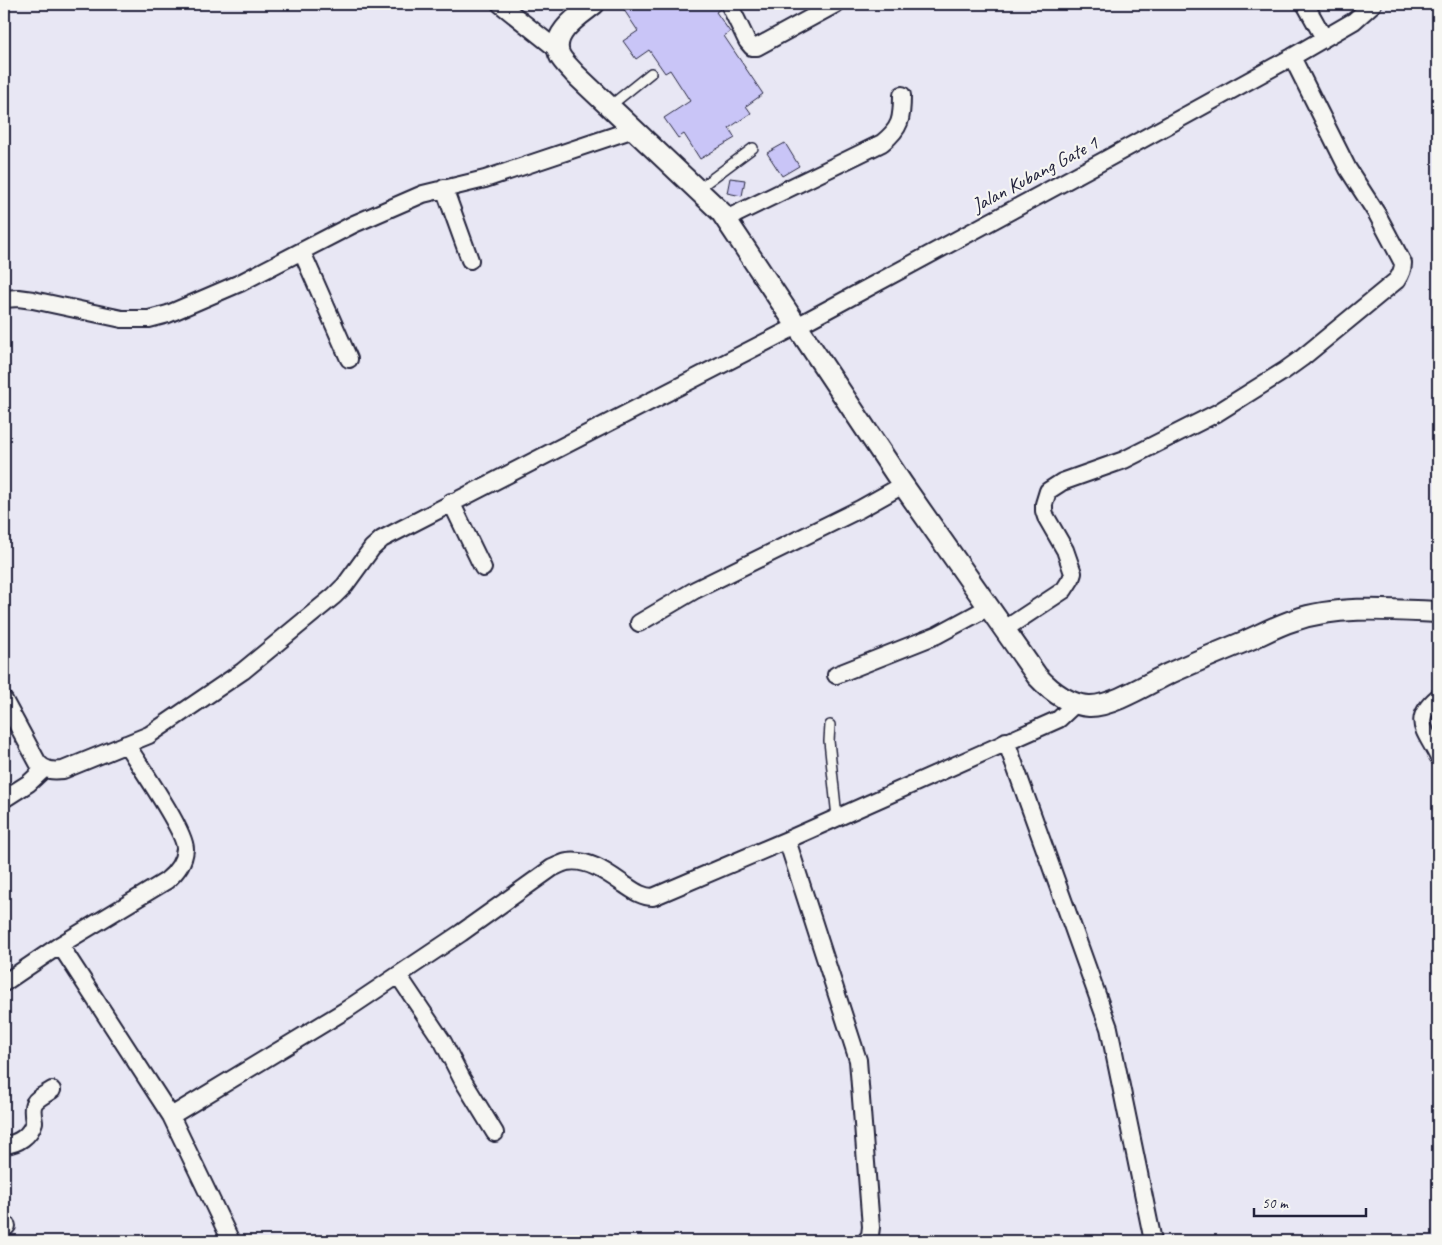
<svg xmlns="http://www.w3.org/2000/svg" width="1442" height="1245" viewBox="0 0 1442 1245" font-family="Caveat,sans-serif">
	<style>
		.building { fill: #c9c5f7; stroke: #22223b }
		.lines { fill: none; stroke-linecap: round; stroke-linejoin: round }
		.service-casing { stroke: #22223b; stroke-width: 12 }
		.minor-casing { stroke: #22223b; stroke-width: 20 }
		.tertiary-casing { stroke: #22223b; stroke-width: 24 }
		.service { stroke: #f6f6f2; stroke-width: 9 }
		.minor { stroke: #f6f6f2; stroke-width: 16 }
		.tertiary { stroke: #f6f6f2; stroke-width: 20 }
		.labels { text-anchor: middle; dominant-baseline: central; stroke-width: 4.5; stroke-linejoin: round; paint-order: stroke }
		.street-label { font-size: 20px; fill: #22223b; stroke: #f6f6f2 }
	</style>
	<rect width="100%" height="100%" fill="#e8e7f4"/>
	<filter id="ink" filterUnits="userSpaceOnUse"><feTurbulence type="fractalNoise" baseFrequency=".02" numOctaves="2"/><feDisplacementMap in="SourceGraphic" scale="10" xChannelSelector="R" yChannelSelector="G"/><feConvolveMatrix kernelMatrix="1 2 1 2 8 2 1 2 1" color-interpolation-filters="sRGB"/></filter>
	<g filter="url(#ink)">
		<!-- building -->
		<path class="building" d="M634,4H719L720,9L716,12L730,32L724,36L763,94L746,106L751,113L729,128L735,138L700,159L684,134L678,138L664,118L690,101L670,70L665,73L649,50L636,59L623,41L638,31L624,10Z
			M785,143L799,166L782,176L767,153Z
			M730,178L745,180L742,196L727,193Z"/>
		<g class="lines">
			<defs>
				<path id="service" d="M610,106L651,73
					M698,189L753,148
					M830,725L829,741L837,817"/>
				<path id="minor" d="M500,4L559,51
					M729,4L747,41L752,47H757L836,4
					M1305,4L1324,38
					M444,188L470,260
					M726,219L882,143C901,128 902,119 902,95
					M302,252L349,359
					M4,299L18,298L33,300L122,319H149L168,314L240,283L354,224L423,194L485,179L634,129
					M451,502L483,568
					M639,623L695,590L860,509L903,485
					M1005,629L1064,590L1071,579L1073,573L1065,550L1046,517L1044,511V504L1048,491L1062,482L1124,460L1217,413L1284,371L1302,358L1397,280C1401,274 1403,270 1403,263L1377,214L1348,169L1292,57
					M836,675L937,635L989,607
					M4,700L38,763C46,771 52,771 63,770L149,735L243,671L334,596L345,585L372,548L382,539L797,326L1103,161L1292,57L1354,21L1373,4
					M1006,741L1109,1028L1153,1241
					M1438,756C1424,728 1411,720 1438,697
					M4,799L29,783L44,769
					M787,840L858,1060L871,1227L870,1235L866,1241
					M60,945L171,1116L231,1241
					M398,975L443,1042L462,1079L495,1133
					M4,983L60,945L166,881C176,873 184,863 185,849C186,832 138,763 126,744
					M171,1116L346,1010L461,933L552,868C557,866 562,863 567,862C588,858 609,874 625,885C634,891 642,897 653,897L787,840L1059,719L1076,703
					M4,1145C18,1144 30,1136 34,1122C30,1101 34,1101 52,1090
					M4,1229L7,1226"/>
				<path id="tertiary" d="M594,4C580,15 549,34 560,56C564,63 570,68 575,74L721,212L903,485L1037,676C1050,690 1069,705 1089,706C1110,707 1146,685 1166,675C1192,663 1219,652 1246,641C1262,634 1278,625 1295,620C1338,605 1394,610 1438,612"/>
			</defs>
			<!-- service casing -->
			<use href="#service" class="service-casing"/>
			<!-- minor casing -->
			<use href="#minor" class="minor-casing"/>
			<!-- tertiary casing -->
			<use href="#tertiary" class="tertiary-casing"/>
			<!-- service -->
			<use href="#service" class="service"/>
			<!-- minor -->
			<use href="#minor" class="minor"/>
			<!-- tertiary -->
			<use href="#tertiary" class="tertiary"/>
		</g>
	</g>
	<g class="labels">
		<!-- street labels -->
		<g class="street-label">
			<text transform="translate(1035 174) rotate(-28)">Jalan Kubang Gate 1</text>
		</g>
	</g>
	<!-- margin -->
	<rect width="1442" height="1245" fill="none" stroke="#f6f6f2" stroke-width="20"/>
	<rect x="10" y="10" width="1422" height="1225" fill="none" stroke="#22223b" stroke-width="2" filter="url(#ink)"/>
	<!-- scale -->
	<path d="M1254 1208v8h112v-8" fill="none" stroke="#22223b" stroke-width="2.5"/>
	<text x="1262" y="1208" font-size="15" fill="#22223b" stroke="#f6f6f2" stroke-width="4" paint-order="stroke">50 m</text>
</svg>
